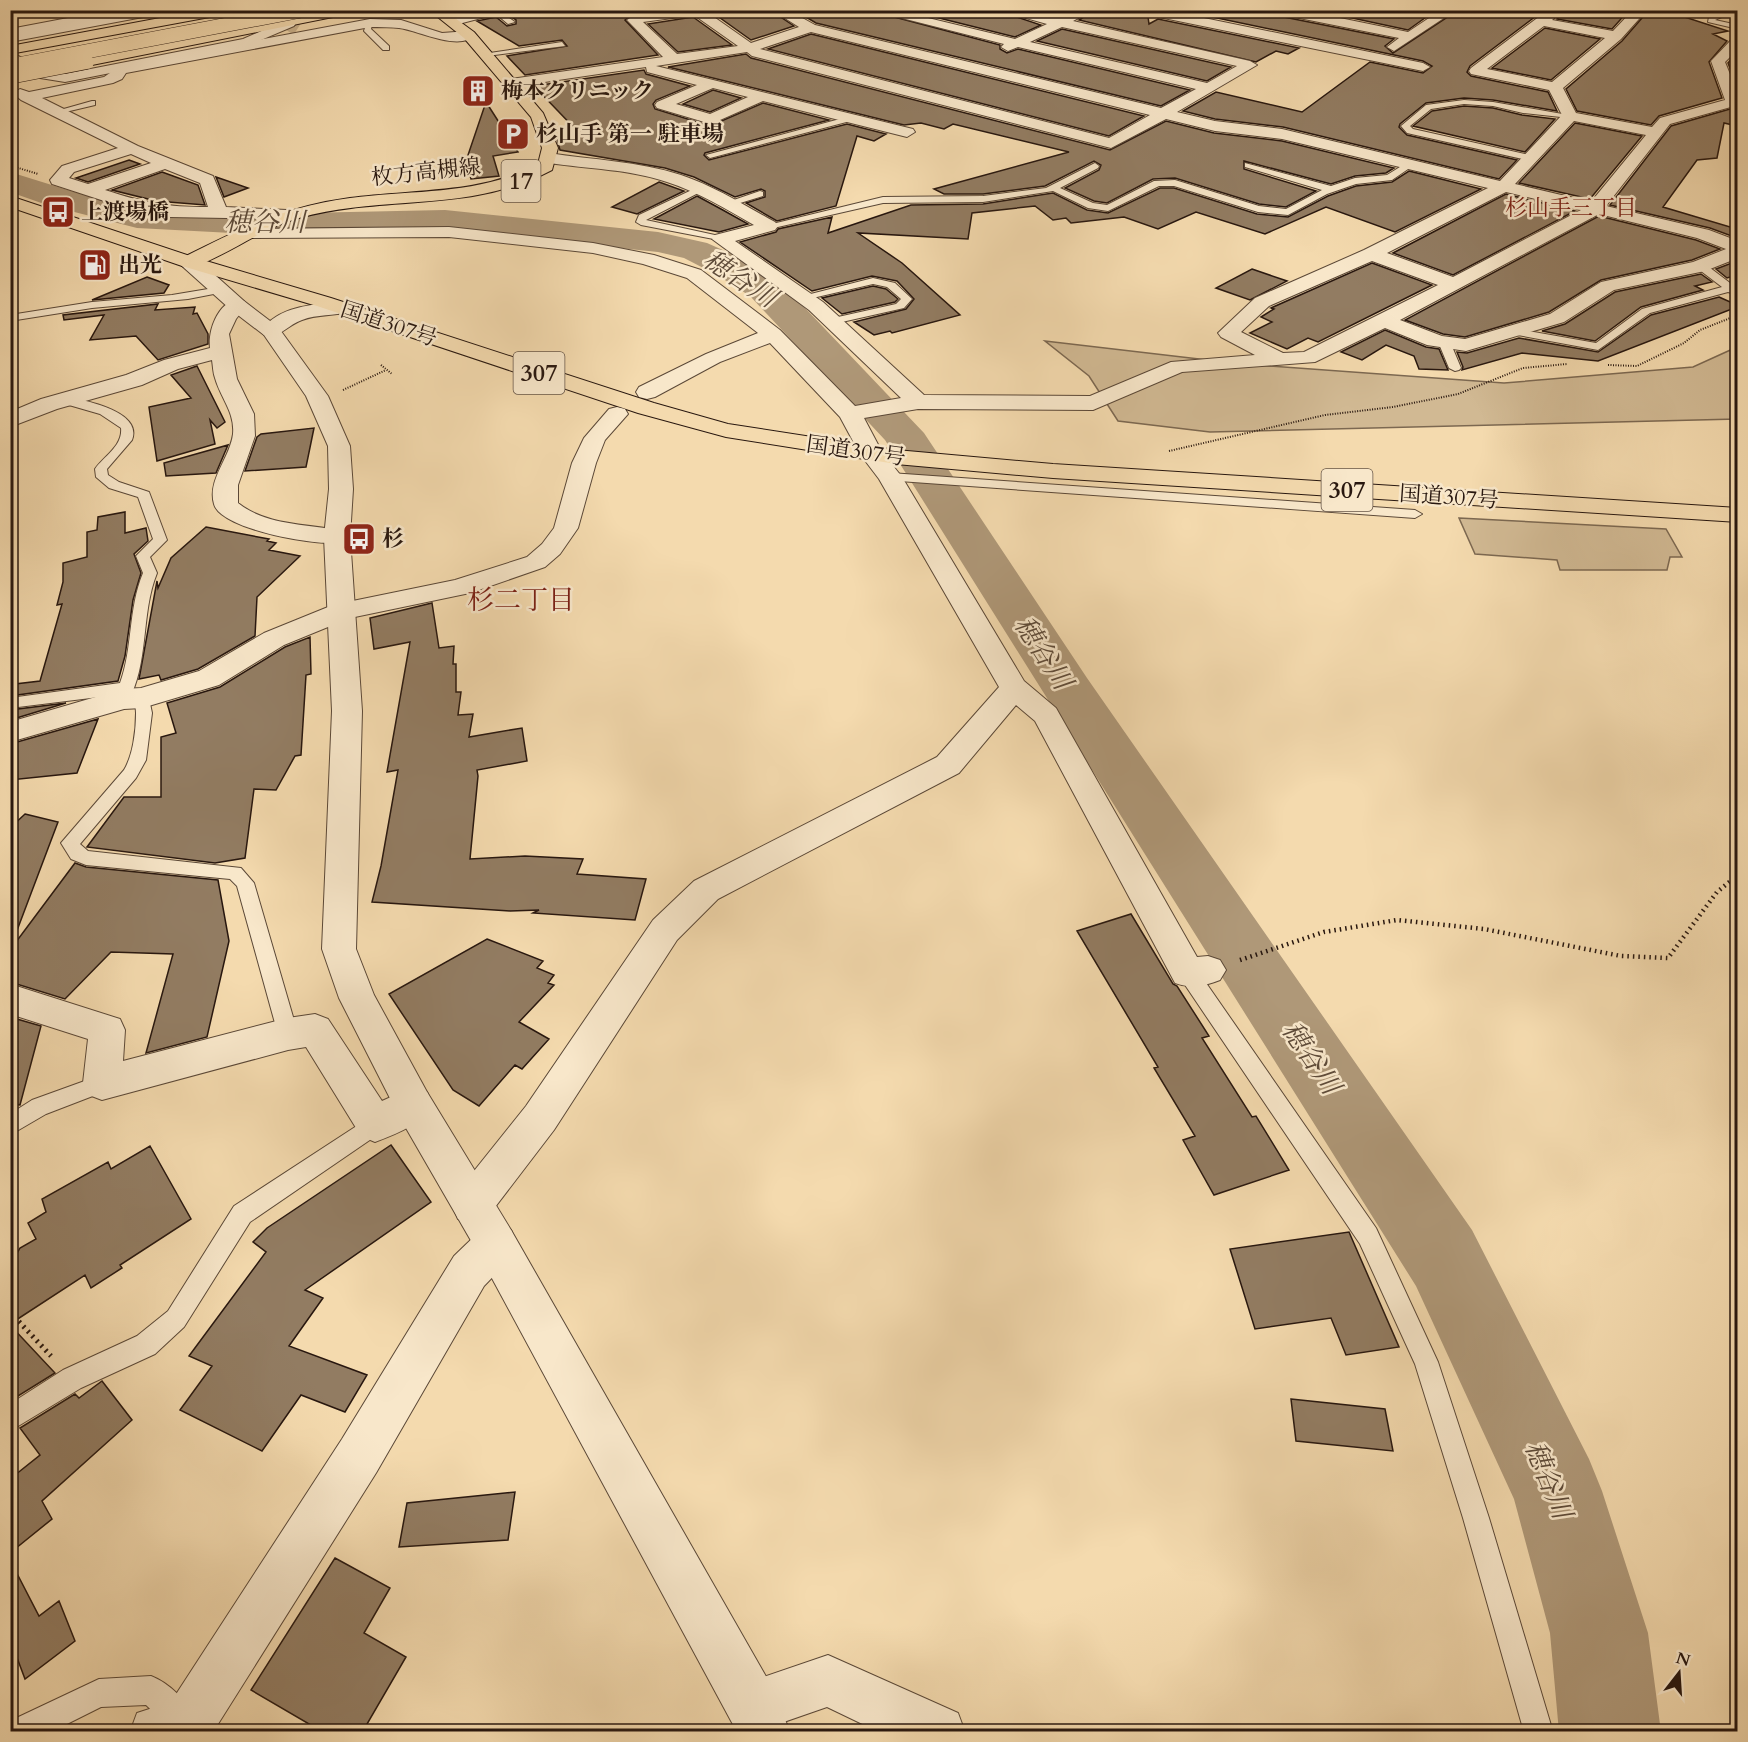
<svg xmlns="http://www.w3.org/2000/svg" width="1748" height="1742" viewBox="0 0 1748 1742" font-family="Cardo,'Noto Serif JP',serif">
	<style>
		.green { fill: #d1b993; stroke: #7c6851; stroke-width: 1.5 }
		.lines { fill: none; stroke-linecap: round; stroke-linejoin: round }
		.river { fill: #af9878; fill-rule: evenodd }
		.building { fill: #927c62; stroke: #28170f; stroke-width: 1.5 }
		.minor-tunnel { stroke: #cbb38e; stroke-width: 14; stroke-dasharray: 14 7; stroke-linecap: butt }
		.service-casing { stroke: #5b4837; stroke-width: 2 }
		.minor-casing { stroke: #5b4837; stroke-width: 2 }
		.tertiary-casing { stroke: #5b4837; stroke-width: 2 }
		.primary-casing { stroke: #28170f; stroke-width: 2 }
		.trunk-casing { stroke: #28170f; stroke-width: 2 }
		.path-far2 { stroke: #28170f; stroke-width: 2; stroke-dasharray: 1 1.5; stroke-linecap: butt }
		.path-far1 { stroke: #28170f; stroke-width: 4.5; stroke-dasharray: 1.5 4; stroke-linecap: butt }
		.path { stroke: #28170f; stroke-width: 5; stroke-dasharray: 2 4.5; stroke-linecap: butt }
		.service { fill: #f8e7ca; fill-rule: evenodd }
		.minor { fill: #f8e7ca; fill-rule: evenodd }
		.tertiary { fill: #f8e7ca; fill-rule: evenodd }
		.primary { fill: #f4daae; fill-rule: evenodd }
		.trunk { fill: #f4daae; fill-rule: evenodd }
		.trunk-bridge-casing { stroke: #28170f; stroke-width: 15; stroke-linecap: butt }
		.motorway-bridge-casing { stroke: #28170f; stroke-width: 15; stroke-linecap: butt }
		.trunk-bridge { stroke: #f4daae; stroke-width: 14 }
		.motorway-bridge { stroke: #f4daae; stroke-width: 14 }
		.labels { text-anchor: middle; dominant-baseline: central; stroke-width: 5; stroke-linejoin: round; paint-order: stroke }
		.far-poi-label { font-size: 22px; font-weight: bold; fill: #28170f; stroke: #f8e7ca; text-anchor: start }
		.far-street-label { font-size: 22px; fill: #28170f; stroke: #f8e7ca }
		.far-neighbourhood-label { font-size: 22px; fill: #7a1f14; stroke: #f8e7ca }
		.shield { fill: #f8e7ca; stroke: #665547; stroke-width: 1.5 }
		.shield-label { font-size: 24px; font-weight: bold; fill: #28170f }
		.water-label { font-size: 27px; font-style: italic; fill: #5e4b39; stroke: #f8e7ca }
		.neighbourhood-label { font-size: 27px; fill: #7a1f14; stroke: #f8e7ca }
	</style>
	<rect width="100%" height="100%" fill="#f4daae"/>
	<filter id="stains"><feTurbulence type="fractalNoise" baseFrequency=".00333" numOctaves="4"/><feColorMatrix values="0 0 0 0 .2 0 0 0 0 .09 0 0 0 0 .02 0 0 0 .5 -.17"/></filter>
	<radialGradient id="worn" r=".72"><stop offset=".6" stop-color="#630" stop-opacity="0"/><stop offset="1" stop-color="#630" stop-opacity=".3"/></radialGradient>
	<!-- green -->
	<path class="green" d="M1045,341L1242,364L1504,383L1693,367L1737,347V419L1210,432L1118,421L1089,376Z
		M1459,518L1666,529L1682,557H1670L1667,570H1560L1557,560L1475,554Z"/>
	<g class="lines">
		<!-- river -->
		<path class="river" d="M10,172L71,191L137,208L251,214L445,210L658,232L707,243L743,259L776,280L807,310L924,433L1087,678L1472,1230L1589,1459L1602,1491L1648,1633L1661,1732H1559L1550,1633L1514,1499L1416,1286L885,440L750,296L717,275L684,258L658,252L445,230L251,234L137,228L47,205L10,192Z"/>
	</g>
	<!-- building -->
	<path class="building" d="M514,10H654L633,14L625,20L658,55L525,75L507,56L567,46L562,40L519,46L477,21L496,17L507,26L516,24V20L507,14Z
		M709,10H770L794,26L751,40Z
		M794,10H868L1000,45V49L1007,53L1018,49L1190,90L1161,106L816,23Z
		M907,10H996L1041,25L1015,37Z
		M1095,10H1136L1148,17L1149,24L1158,19L1299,48L1288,54L1276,51L1256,62L1079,20Z
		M1179,10H1271L1279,16L1394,39L1385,46L1393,53L1458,10H1544L1470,66L1467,72L1471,76L1548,92L1557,111L1493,100L1464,98L1426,103L1400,124L1399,127L1407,135L1517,160L1499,179L1283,127L1215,119L1183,111L1216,92L1302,112L1370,62L1423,73L1432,66L1423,61Z
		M1315,10H1436L1408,30Z
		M1565,10H1629L1612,29L1557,19Z
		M1649,10H1663L1728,31L1713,34L1727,41L1709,62L1722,98L1659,116L1651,125L1577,111L1566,89L1622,41Z
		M693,17L732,45L678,52L648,24Z
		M1545,28L1600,39L1551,80L1492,68Z
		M1062,29L1231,67L1207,81L1037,41Z
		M811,34L1144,116L1109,136L768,49Z
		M1737,53V87L1728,63Z
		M746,54L751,58L1110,150L1166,121L1214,133L1282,141L1394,168L1386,173L1355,176L1331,184L1244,161V169L1316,191L1286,207L1259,204L1175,178L1153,179L1107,203L1094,201L1065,188L1099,170L1101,165L1094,161L1045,186L983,194H944L934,189L1069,152L953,124L944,129L921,123L904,125L668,67Z
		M644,70L646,74L690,86L656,100L653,104L655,109L710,126L763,103L829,120L705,153L704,155L709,160L847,124L886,134L874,141L857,136L836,206L777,221L746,203L765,197V191L761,189L735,197L694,177L665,168L560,150L557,139L581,135L534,86Z
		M713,90L741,98L710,112L683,104Z
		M486,102L518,152L493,156L499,176L471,179L466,161Z
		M1464,106L1493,108L1522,115L1555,119L1525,152L1413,126L1432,111Z
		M1737,107V126L1724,123L1717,158L1697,160L1663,207L1737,229V238L1710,228L1610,205L1671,126Z
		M1575,123L1642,136L1590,199L1519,183Z
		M129,160L140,164L88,182L76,178Z
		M1409,171L1481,189L1395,232L1326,207L1265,234L1196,212L1158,229L1124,217L1071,223L1066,218L1053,220L1035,206L972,213L968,239L858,233L902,263L960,315L892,333L890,331L874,335L854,322L906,309L914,299L897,281L872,276L812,291L740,242L776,232L778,229L832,217L828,233L911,205L983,204L1053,193L1087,210L1108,213L1160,188H1174L1257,214L1288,217L1328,196L1356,186L1392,182Z
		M162,172L198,185L205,205L156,201L112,190Z
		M216,177L248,188L224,197Z
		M659,182L684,191L637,214L612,207Z
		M1506,194L1575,211L1453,275L1393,253Z
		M697,196L721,209L748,224L719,232L654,219Z
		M1599,216L1696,240L1720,249L1692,260L1601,280L1549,312L1465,337L1443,334L1405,320Z
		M1737,261V275L1727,278L1716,269Z
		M1372,263L1432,285L1318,342L1308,338L1287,349L1250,333L1272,322L1261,317L1274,309L1271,308Z
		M1252,269L1287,281L1250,300L1216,288Z
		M1701,274L1712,282L1695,286L1703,290L1641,307L1595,341L1542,331L1565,324L1615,292Z
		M147,277L169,285L164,293L92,300Z
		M873,286L886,289L898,299L895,302L842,314L822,298Z
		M1719,297L1737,305V307L1598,361L1522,353L1462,370L1463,367L1457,352L1467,353L1519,338L1598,352L1651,315Z
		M158,304L155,310L195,307L193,314L197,313L208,334V344L158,360L136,336L90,340L104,315L64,320L63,315Z
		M1385,330L1426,347L1439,349L1448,370L1419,369L1414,356L1386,345L1362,360L1341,352Z
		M197,366L225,422L217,428L210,420L215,444L157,461L149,407L191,398L171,375Z
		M314,428L306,467L245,471L257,437L261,434Z
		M228,445L216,473L166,476L164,463Z
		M125,512V533L146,528L148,541L134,554L141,573L133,600L125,656L118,681L10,696L15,684L40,681L62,604L57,605L63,582V563L87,557V532L97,530L98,517Z
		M206,527L269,539L267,541L276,543L269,550L300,556L257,597L255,636L198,669L161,680L159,675L139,679L157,581L158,588L171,558Z
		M432,603L439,648L454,646L453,664H456V692H461L458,715L473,714L469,737L522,728L527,761L477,770L478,776L470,859L525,856L583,859L577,874L646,879L635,920L533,913L539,910L510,911L372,902L381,866L398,770L387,772L410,642L374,649L370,618Z
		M310,637L311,674L306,675L301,755L295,756L276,790L254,789L245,858L215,863L87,847L124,797H161V737L176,733L167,703L220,687L285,647Z
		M66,703L10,720V710Z
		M98,719L77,773L10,780V744Z
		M25,814L58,822L13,941H10V828Z
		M75,863L86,867L218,880L229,941L207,1037L146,1053L173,954L111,952L65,999L10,982V950Z
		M1131,914L1173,984L1177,986L1209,1036L1202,1038L1252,1117L1256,1116L1289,1170L1214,1195L1183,1140L1195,1136L1154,1068L1158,1067L1077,931Z
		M487,939L543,961L537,968L554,975L548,983L554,985L519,1022L549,1039L522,1069L515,1065L479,1106L453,1090L389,994Z
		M10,1017L41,1026L20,1105L10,1104Z
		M391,1145L431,1202L305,1290L323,1298L289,1346L367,1375L345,1412L301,1395L262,1451L180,1410L212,1366L189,1356L266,1252L253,1242L267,1228Z
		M150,1146L191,1219L120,1265L122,1268L91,1288L85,1275L10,1324V1266L20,1248L36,1239L28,1223L46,1212L42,1199L108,1162L111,1169Z
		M1349,1232L1399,1347L1346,1355L1331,1318L1255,1329L1230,1249Z
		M10,1325L55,1373L10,1401Z
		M102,1381L132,1420L42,1501L52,1519L10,1553V1479L40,1455L20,1428L75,1394L79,1398Z
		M1291,1399L1385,1409L1393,1451L1296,1441Z
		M515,1492L508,1540L399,1547L407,1503Z
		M335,1558L390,1588L364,1633L406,1657L363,1731H321L251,1690Z
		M10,1560L39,1616L59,1601L75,1641L25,1679L10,1639Z"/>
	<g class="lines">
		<!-- minor-tunnel -->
		<path class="minor-tunnel" d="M268,10L299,30"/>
		<defs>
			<path id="service" d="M495,10L499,11L515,22L508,24L495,13Z
				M1726,10H1737L1715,20L1738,25V29L1708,22L1709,17Z
				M367,21H373L371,29L389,46V50H383L364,31Z
				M562,42L565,46L487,56L483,54Z
				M1464,100L1493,102L1574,116L1570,118L1523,113L1493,106L1464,104L1431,109L1410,126L1413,129L1534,156V160L1531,161L1407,133L1401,126L1426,105Z
				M92,101H95V105L57,114L53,112Z
				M851,116L855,118L854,120L710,158L706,155Z
				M1408,162L1412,165L1411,167L1392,180L1356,184L1327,194L1288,215L1258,212L1174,186H1159L1108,211L1088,208L1053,191L983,202L883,203L769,229L764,226L883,197L983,196L1046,188L1095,163L1099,166L1098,168L1060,188L1093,203L1107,205L1154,181L1175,180L1259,206L1286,209L1322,190L1245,167V163L1331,186L1355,178L1387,175Z
				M696,188L704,190L646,220L724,237V241L641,225L636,222L639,215Z
				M760,191L763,192V196L727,207L722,204Z
				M1697,264H1705L1734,286L1738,289V295L1728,292L1650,313L1598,350L1512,334L1506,331L1512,328L1596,343L1642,309L1722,287L1697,268Z
				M873,278L895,283L912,299L904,308L833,324L828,321L829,319L896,304L901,299L887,287L873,284L804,300L799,297Z
				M220,287L224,288V292L188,299L92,308L10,321V315L92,302L172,295Z
				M1445,341L1451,344L1461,368L1459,370L1455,371L1449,368L1439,344Z
				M66,396C85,401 143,411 132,440L107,469L108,475L119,482L149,492L167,540L150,557L157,573C140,615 150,663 127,703H115L113,699L115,695L10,708V698L120,683C133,648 128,609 143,573L136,556L153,539L138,497L109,488L96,477L95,469C104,456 123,446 121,428L100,414L62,403V397Z
				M890,473L1415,510L1422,514L1415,518L885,480L884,477Z
				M142,693L148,694L152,713L146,760L136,778L80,844L88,851L241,868L254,883L298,1034L295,1040L288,1043L281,1040L278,1034L237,886L230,879L86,865L71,859L61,843L124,770C133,755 136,731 136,713C136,706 133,701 136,694Z
				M1188,965L1195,967L1376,1228L1438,1362L1489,1518L1553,1732H1524L1463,1518L1415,1364L1360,1244L1181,979L1178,973L1181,967Z
				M104,1074L111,1077L114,1083L111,1089L46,1114L10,1135V1114L32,1100Z
				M375,1114L383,1117L386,1124L383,1131L250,1222L184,1327L155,1354L81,1388L10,1431V1404L63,1370L137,1336L168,1311L234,1206Z
				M151,1676C169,1683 189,1702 196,1720L192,1730H172L146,1705L101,1707L51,1732H10V1721L99,1679Z"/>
			<path id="minor" d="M110,10H139L133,14L10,37V29Z
				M486,10H512L451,26L445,22L446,19Z
				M673,10H704L751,43L799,27L772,10H788L815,25L1161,108L1196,89L1018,47L1008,51L1001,47L1004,44L870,10H895L1015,39L1047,24L998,10H1023L1059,18L1076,10H1093L1073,21L1250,61L1257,65L1177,112L1215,121L1282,129L1500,181L1562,115L1549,90L1471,74L1469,71L1471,68L1548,10H1563L1552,20L1613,31L1633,10H1647L1621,39L1563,88L1576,113L1652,127L1660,118L1725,100L1711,61L1733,38L1738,37V49L1725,62L1738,94V105L1670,124L1606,206L1709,230L1738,241V258L1705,271L1614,290L1564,322L1466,351L1427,345L1385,328L1315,362L1182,372L1093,410L918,409L864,418L882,452L902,477L1024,681L1056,708L1197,957L1208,956L1220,960L1226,970L1220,980C1205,986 1191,989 1175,983L1035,721L1016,705L959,773L718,899L677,940L554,1130L486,1219L472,1224L458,1219L452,1205L458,1191L526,1106L653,920L694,881L937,757L999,687L879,479L860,454L840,417L770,343L720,362L655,397L647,399L639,397L636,392L639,387L706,354L758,333L687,278L643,264L593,253L449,237L247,238L241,237L238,233L241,229L449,227L593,243L654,255L701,270L780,330L855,406L901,398L809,310L712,239L715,235L754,225C726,209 698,192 667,182C629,169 588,169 549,163L541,158L543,155L549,153C593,160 638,161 681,175C714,186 744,205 775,222L778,226L775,230L735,241L823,302L924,395L1090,396L1171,362L1255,355L1221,337L1218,333L1255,298L1364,250L1488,188L1282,139L1215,131L1166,119L1111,148L752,56L747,52L656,66L913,129L915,132L907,137L763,101L711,124L657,108L655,105L657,102L697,85L647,72L646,67L511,87L504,83L511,79L663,57L627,20L633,16ZM694,15L738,46L677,54L643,22ZM1544,26L1605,38L1552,82L1487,69ZM1062,27L1237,66L1207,83L1030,42ZM811,32L1150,115L1109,138L760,49ZM713,88L748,97L710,114L676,104ZM1574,121L1646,135L1591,202L1515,184ZM1506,192L1581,210L1453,277L1387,253ZM1599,214L1697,238L1726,249L1693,262L1601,282L1550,314L1465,339L1442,336L1400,320ZM1372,261L1438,285L1304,352L1283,353L1241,332L1269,306Z
				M1138,10H1165L1423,63L1430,67L1423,71L1144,14Z
				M1273,10H1301L1408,32L1441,10H1456L1394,51L1387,47L1399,38L1279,14Z
				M370,19L401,20L442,33L469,31L476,35C458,52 418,30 399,28C389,27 379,27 370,27L126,73L122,79L113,83L42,98L138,146L213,176L226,207L287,210L290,214L287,218L281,219L169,217L135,211L52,184L50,180L62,166L118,148L21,100L13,93L20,89L29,92L104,77L120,66ZM131,154L151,163L88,184L69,178L74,172ZM165,169L200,183L208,207C166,207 145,203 105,190Z
				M237,299L244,301L247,305L236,319L229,334L237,379L254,414L255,436L238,485V503C268,527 310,523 346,532L350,537L346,542C324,548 220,530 214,504C207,480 230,458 233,434C235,412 221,399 215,378C213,373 213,366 212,360L178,369L142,385L57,409L10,427V412L41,399L126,375L164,360L210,348C208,331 217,304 237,299Z
				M342,302L349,304L352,308L349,312C334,316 317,314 302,320C287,325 280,339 264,335L261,331C278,306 314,304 342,302Z
				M617,407L625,409L628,414L605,440L596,463L578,528L560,554L545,567L470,593L350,618L284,645L219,685L142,708L124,709L10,742V722L123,689L141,688L199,671L264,633L333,605L455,580L527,557L542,544L554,528L572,463L584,438L609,409Z
				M10,984L120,1019L125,1030L123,1061L288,1018L315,1014L328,1019L382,1101L413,1087L427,1092L432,1104C423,1124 396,1134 375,1142L361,1136L306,1047L288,1050L102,1100L89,1095L83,1083L88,1039L10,1014Z
				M496,1224L511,1230L517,1244L511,1258L484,1286L376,1473L213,1732H130L137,1713L171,1702L342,1439L454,1256L481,1230Z
				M828,1655L958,1713L965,1732H879L827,1707L755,1732L734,1725L727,1706L734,1687Z"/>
			<path id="tertiary" d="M136,10H165L159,14L10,42V34Z
				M289,19L294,20L296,23L294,26L247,46L65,82L34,77L10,61V51L43,70L65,74L243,39Z
				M189,256L196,258L244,301L278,327L328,396L350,446L353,489L350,537L362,711L356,949L374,995L427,1092L511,1230L772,1687L790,1732H737L481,1258L399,1116L339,998L322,949L332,711L324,537L329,489L328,446L306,396L264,335L230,309L182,266L180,262L182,258Z"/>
			<path id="primary" d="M429,10H444L474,32L543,113L558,148L552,170C469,214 385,194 299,218C262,228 231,253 196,266C191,268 187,267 182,266L180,262L182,258C242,228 283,207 350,198C416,189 477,196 538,164L542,148L531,117L464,38Z"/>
			<path id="trunk" d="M203,10H232L226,14L10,54V46Z
				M326,10H354L348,14L87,66L80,62L87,58Z
				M10,196L196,258L331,298L654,403L728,424L896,450L1053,464L1738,508V522L1053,478L896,464L726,437L638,413L317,306L182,266L10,207Z"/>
		</defs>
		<!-- service casing -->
		<use href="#service" class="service-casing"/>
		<!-- minor casing -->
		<use href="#minor" class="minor-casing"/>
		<!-- tertiary casing -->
		<use href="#tertiary" class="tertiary-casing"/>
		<!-- primary casing -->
		<use href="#primary" class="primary-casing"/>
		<!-- trunk casing -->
		<use href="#trunk" class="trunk-casing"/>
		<!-- path-far2 -->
		<path class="path-far2" d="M10,162L12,166L38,174
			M381,365L392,374
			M1608,365L1637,366L1684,343L1700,330L1738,315
			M343,390L386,370
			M1169,451L1325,415L1393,407L1458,394L1523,368L1567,364"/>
		<!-- path-far1 -->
		<path class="path-far1" d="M1240,960L1324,932L1397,920L1484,929L1621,956L1668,958L1717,892L1738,875
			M10,1176V1188"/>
		<!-- path -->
		<path class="path" d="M10,1312L51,1356"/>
		<!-- service -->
		<use href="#service" class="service"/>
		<!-- minor -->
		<use href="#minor" class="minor"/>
		<!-- tertiary -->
		<use href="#tertiary" class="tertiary"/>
		<!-- primary -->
		<use href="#primary" class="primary"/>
		<!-- trunk -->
		<use href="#trunk" class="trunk"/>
		<defs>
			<path id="trunk-bridge" d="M10,77L87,62"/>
			<path id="motorway-bridge" d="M10,66L304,10"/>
		</defs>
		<!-- trunk-bridge casing -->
		<use href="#trunk-bridge" class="trunk-bridge-casing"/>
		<!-- motorway-bridge casing -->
		<use href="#motorway-bridge" class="motorway-bridge-casing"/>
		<!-- trunk-bridge -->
		<use href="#trunk-bridge" class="trunk-bridge"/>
		<!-- motorway-bridge -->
		<use href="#motorway-bridge" class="motorway-bridge"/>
	</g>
	<!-- icons -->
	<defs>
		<symbol id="building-square" viewBox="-11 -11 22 22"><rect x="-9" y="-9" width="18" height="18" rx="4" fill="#8f2418" stroke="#f8e7ca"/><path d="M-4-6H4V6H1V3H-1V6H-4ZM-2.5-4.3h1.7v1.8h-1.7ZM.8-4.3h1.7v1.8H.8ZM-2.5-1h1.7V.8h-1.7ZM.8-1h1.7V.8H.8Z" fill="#fff"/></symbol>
		<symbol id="parking-square" viewBox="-11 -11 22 22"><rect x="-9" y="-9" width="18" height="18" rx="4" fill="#8f2418" stroke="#f8e7ca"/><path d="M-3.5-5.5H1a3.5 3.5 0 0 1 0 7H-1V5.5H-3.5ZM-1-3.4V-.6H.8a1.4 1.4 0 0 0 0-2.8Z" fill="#fff"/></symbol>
		<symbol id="bus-square" viewBox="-11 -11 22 22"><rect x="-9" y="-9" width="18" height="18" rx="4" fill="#8f2418" stroke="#f8e7ca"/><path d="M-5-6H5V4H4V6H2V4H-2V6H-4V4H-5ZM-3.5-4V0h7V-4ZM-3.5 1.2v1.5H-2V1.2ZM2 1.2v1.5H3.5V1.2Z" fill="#fff"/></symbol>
		<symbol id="fuel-square" viewBox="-11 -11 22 22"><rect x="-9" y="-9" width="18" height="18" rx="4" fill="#8f2418" stroke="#f8e7ca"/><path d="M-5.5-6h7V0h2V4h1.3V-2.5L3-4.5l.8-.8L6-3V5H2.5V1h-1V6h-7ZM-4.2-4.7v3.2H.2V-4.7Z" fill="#fff"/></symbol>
	</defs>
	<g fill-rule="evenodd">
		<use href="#building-square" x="459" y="72" width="38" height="38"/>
		<use href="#parking-square" x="494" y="115" width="38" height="38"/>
		<use href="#bus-square" x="39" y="193" width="38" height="38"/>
		<use href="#fuel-square" x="76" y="246" width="38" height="38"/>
		<use href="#bus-square" x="340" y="520" width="38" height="38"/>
	</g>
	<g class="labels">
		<!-- far-poi labels -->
		<g class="far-poi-label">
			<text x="501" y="91">梅本クリニック</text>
			<text x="536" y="134">杉山手 第一 駐車場</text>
			<text x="81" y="212">上渡場橋</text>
			<text x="118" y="265">出光</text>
			<text x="382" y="539">杉</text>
		</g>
		<!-- far-street labels -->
		<g class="far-street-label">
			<text transform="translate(426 172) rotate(-6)">枚方高槻線</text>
			<text transform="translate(389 324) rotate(18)">国道307号</text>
			<text transform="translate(856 451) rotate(8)">国道307号</text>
			<text transform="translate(1449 497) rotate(4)">国道307号</text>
		</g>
		<!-- far-neighbourhood labels -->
		<g class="far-neighbourhood-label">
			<text x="1571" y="208">杉山手三丁目</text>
		</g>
		<!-- shield labels -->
		<g class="shield">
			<rect x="501.5" y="160" width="39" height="42" rx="4.5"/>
			<rect x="513.5" y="352" width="51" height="42" rx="4.5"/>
			<rect x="1321.5" y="469" width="51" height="42" rx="4.5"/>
		</g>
		<g class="shield-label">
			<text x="521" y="181">17</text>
			<text x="539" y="373">307</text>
			<text x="1347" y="490">307</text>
		</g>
		<!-- water labels -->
		<g class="water-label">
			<text x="265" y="222">穂谷川</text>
			<text transform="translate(740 279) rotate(33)">穂谷川</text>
			<text transform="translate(1043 653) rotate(57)">穂谷川</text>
			<text transform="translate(1311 1058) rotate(56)">穂谷川</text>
			<text transform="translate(1548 1480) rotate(68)">穂谷川</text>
		</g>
		<!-- neighbourhood labels -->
		<g class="neighbourhood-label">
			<text x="521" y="600">杉二丁目</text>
		</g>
	</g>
	<!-- margin -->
	<rect width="1748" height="1742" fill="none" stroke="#f4daae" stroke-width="36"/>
	<rect x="12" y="12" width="1724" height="1718" fill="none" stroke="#28170f" stroke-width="3"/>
	<rect x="18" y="18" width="1712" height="1706" fill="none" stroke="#28170f" stroke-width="1.5"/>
	<!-- north arrow -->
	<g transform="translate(1679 1673) rotate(17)" stroke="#f8e7ca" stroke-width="4.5" paint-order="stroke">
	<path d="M0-4.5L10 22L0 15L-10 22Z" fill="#28170f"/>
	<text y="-9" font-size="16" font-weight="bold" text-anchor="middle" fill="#28170f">N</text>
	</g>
	<rect width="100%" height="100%" filter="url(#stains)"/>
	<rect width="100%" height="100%" fill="url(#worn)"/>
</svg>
